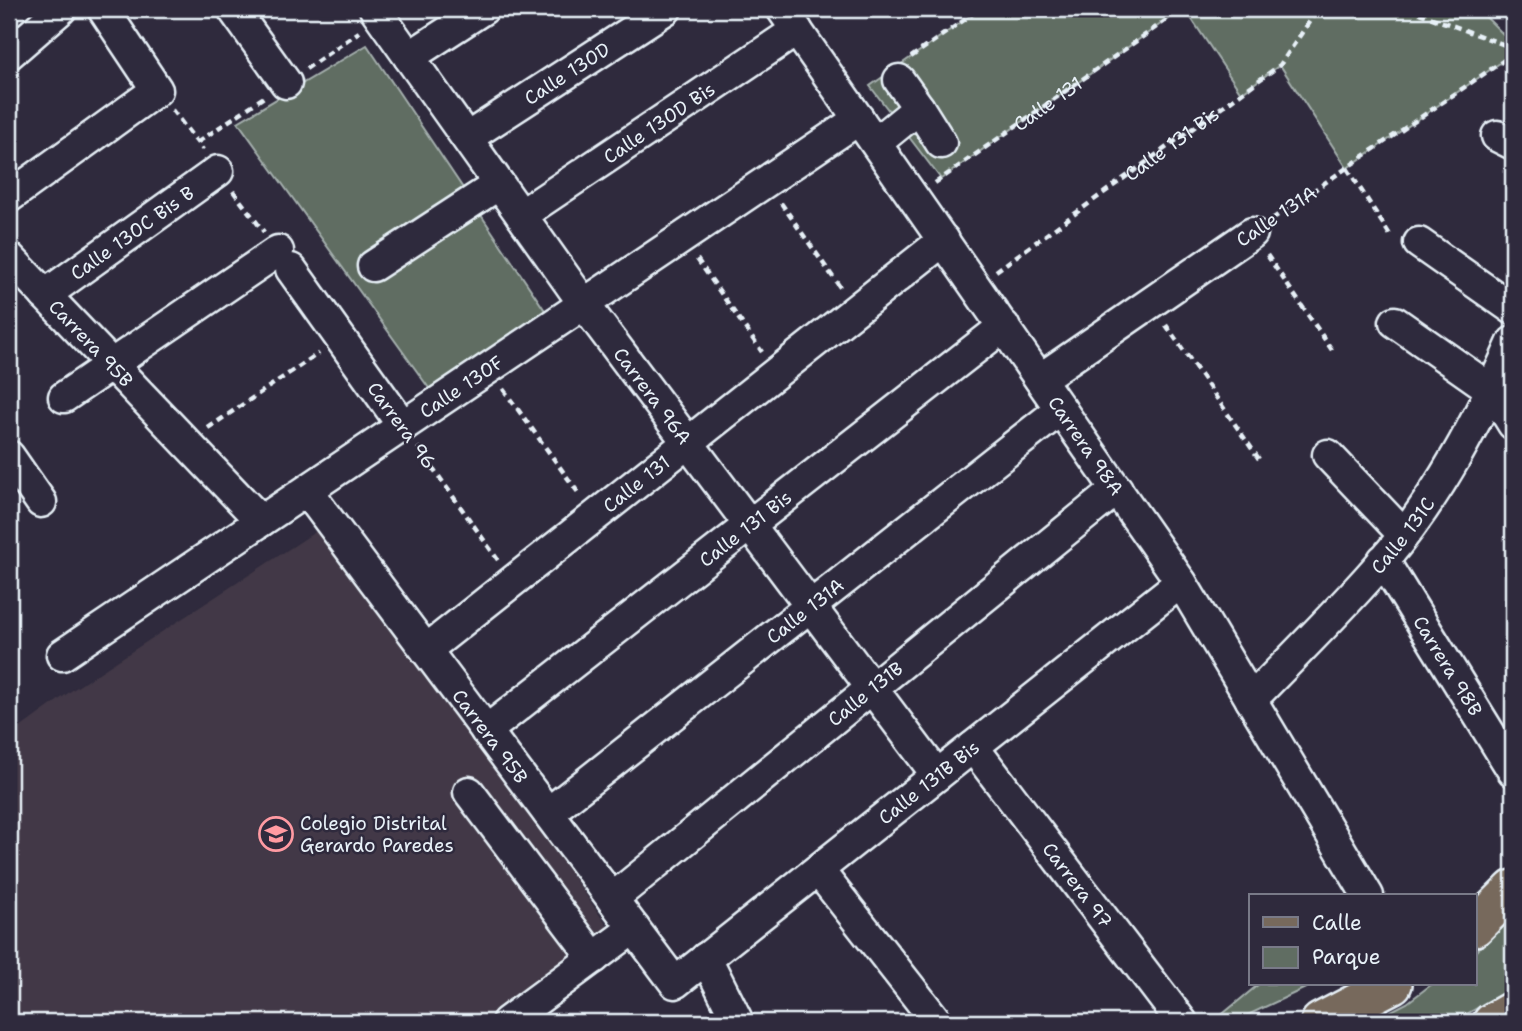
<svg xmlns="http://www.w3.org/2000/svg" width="1522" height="1031" font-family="'Shantell Sans',sans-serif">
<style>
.built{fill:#423946}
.green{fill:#606d62;stroke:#a4afad;stroke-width:2}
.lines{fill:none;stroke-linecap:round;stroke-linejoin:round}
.minor-casing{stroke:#e8f1f8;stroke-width:35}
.major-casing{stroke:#e8f1f8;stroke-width:42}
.path{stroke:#e8f1f8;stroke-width:4.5;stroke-dasharray:7 5;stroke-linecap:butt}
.minor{stroke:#2f2a3d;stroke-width:30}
.major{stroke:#77695c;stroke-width:37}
.labels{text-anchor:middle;stroke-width:5;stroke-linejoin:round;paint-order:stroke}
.street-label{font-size:19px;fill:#e8f1f8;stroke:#2f2a3d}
.poi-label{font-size:19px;fill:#e8f1f8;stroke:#2f2a3d;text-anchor:start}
</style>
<rect width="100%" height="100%" fill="#2f2a3d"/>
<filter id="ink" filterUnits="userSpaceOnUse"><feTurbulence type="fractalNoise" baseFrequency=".0143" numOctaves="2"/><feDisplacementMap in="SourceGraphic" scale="14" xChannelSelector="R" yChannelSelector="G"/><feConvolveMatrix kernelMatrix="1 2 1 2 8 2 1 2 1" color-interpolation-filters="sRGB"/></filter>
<g filter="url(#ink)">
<path class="built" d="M329,523L612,933L488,1022H9V949L16,943L9,939V736L71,691Z"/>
<path class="green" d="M980,9H1182L941,179L870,86Z
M1185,9H1478L1513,44V54L1347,168L1280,65L1241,93Z
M367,45L550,318L431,391L238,122Z
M1513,913V987L1453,1022H1370L1407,1003L1432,984H1475V952Z
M1259,984H1314L1233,1022H1213Z"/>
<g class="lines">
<g class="minor-casing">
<g id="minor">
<path d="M233,9L286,83"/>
<path id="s3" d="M375,9L584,304L937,775"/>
<path id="s4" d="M782,9L1181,582L1368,896"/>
<path d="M9,54L61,9"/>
<path d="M409,57L483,9"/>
<path d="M899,80L919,108"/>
<path d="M1497,136L1513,144"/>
<path id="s5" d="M467,138L666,9"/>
<path d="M876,143L919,108L941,143"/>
<path d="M9,197L157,90L103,9"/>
<path id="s6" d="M521,215L797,30"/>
<path d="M1419,243L1513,309"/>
<path id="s7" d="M9,257L261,521"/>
<path d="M373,266L499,184"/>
<path d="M291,269L403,426"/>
<path id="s8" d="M45,295L218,171"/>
<path d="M1395,322L1492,390L1513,424"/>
<path d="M1040,379L1252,233"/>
<path d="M64,397L278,251"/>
<path d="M1328,455L1403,534"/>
<path d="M9,456L41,502"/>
<path id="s9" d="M307,491L675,983L1181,582"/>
<path id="s10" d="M1383,560L1513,771"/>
<path id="s11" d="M426,650L944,240"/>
<path id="s12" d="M62,655L859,119"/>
<path id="s13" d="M1251,700C1295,654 1342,609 1383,561C1439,496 1479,419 1513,342"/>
<path id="s14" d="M486,731L1004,326"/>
<path id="s15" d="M973,747L1182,1022"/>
<path d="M469,792L594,958"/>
<path id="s16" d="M548,813L1061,409"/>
<path d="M818,870L937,1022"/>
<path id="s17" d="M612,899L1117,489"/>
<path d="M706,958L738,1022"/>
<path d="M507,1022L634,928"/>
</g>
</g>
<g class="major-casing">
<path id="major" d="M1475,927L1513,889
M1320,1022L1393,984
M1492,1022L1513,1010"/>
</g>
<g class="path">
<path d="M1408,9L1513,48"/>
<path d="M911,57L980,9"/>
<path d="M306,69L359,32"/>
<path d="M172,110L203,150"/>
<path d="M198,142L264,97"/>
<path d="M1347,168L1392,238"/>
<path id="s1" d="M935,183L1182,9"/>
<path d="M233,191L264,232"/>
<path d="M781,203L842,290"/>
<path d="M1272,219L1513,54"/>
<path d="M1267,255L1332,350"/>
<path d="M697,259L762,352"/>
<path id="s2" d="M996,271L1280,65L1318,9"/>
<path d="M1166,325L1259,459"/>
<path d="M503,389L580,495"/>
<path d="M208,428L319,353"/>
<path d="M418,447L498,560"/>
</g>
<use href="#minor" class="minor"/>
<use href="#major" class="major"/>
</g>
</g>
<defs>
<g id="school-ring" transform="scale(1.75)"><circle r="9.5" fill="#2f2a3d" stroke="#ff9aa2" stroke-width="1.5"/><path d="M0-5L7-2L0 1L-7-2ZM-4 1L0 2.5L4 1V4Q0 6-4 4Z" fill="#ff9aa2"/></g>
</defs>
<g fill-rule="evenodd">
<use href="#school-ring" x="276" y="834"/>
</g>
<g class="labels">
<g class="street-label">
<text dy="7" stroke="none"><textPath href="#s5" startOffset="119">Calle 130D</textPath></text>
<text dy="7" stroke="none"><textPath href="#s1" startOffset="138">Calle 131</textPath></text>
<text dy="7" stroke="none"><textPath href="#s6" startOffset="166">Calle 130D Bis</textPath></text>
<text dy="7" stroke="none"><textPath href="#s2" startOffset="217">Calle 131 Bis</textPath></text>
<text transform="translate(1276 216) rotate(-34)" y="7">Calle 131A</text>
<text dy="7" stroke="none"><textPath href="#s8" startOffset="107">Calle 130C Bis B</textPath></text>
<text dy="7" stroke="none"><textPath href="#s7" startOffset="119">Carrera 95B</textPath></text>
<text dy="7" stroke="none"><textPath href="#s12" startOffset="481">Calle 130F</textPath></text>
<text dy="7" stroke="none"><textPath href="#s3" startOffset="476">Carrera 96A</textPath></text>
<text transform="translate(402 425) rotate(54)" y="7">Carrera 96</text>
<text dy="7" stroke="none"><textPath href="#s4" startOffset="532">Carrera 98A</textPath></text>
<text dy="7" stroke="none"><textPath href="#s11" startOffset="268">Calle 131</textPath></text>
<text dy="7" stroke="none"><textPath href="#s14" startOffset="329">Calle 131 Bis</textPath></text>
<text dy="7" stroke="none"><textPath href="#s13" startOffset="224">Calle 131C</textPath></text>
<text dy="7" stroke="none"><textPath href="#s16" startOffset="327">Calle 131A</textPath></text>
<text dy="7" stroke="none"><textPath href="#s10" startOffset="124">Carrera 98B</textPath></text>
<text dy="7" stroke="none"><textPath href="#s17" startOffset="326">Calle 131B</textPath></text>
<text dy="7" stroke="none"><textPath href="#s9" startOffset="306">Carrera 95B</textPath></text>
<text dy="7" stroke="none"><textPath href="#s9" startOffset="938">Calle 131B Bis</textPath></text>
<text dy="7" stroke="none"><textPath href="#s15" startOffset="173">Carrera 97</textPath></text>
</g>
<g class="poi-label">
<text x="300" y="830">Colegio Distrital<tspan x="300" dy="22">Gerardo Paredes</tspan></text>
</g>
</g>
<rect width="1522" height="1031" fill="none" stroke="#2f2a3d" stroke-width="35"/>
<rect x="18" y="18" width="1487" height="996" fill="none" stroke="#e8f1f8" stroke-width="2.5" filter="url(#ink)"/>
<rect x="1249" y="894" width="228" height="91" fill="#2f2a3d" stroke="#797a88" stroke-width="2"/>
<rect x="1263" y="917" width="35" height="10" fill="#77695c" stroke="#797a88" stroke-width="2"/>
<text x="1312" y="930" font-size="21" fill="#e8f1f8">Calle</text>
<rect x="1263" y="947" width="35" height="21" fill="#606d62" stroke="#797a88" stroke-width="2"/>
<text x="1312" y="964" font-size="21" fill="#e8f1f8">Parque</text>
</svg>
